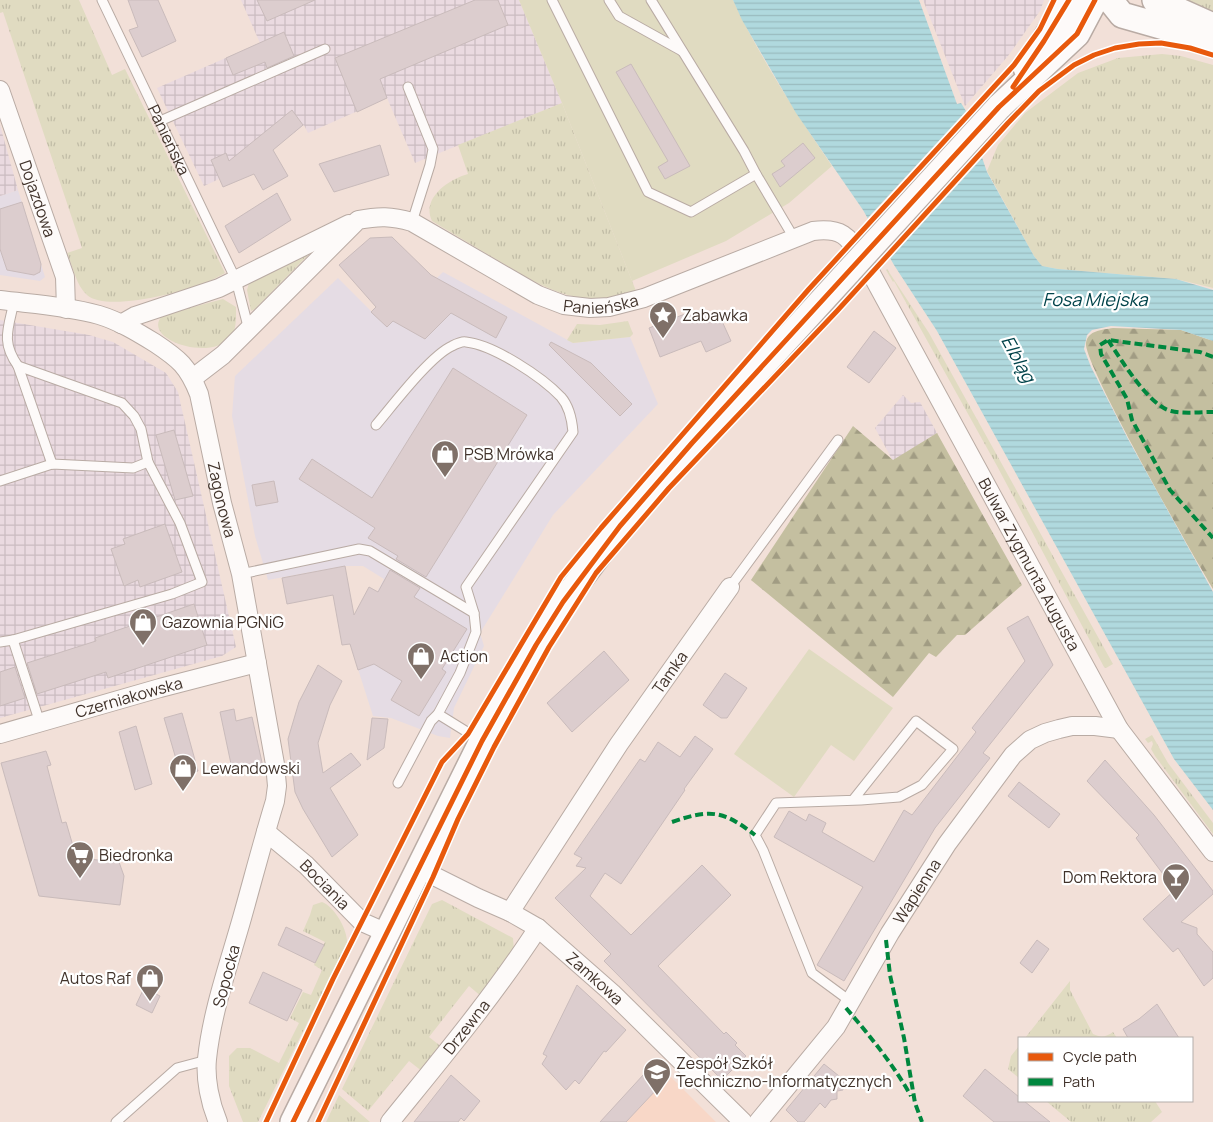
<svg xmlns="http://www.w3.org/2000/svg" width="1213" height="1122" font-family="Manrope,sans-serif">
<style>
.commercial{fill:#e5dce4}
.industrial{fill:url(#industrial-grid)}
.built{fill:#f8d7c7}
.grass{fill:url(#grass-tufts)}
.forest{fill:url(#forest-firs)}
.green{fill:#e0dbc1}
.water{fill:url(#water-rules)}
.pier{fill:#f2e0d8}
.building{fill:#dccdce;stroke:#c9bbbb}
.lines{fill:none;stroke-linecap:round;stroke-linejoin:round}
.lane-casing{stroke:#b9aba4;stroke-width:11}
.street-casing{stroke:#b9aba4;stroke-width:20}
.secondary-casing{stroke:#b9aba4;stroke-width:28}
.lane{stroke:#fdfaf9;stroke-width:9}
.street{stroke:#fdfaf9;stroke-width:18}
.secondary{stroke:#fdfaf9;stroke-width:25}
.secondary-bridge-casing{stroke:#b9aba4;stroke-width:28;stroke-linecap:butt}
.secondary-bridge{stroke:#fdfaf9;stroke-width:25}
.quiet{stroke:#00873e;stroke-width:4;stroke-dasharray:8 4;stroke-linecap:butt}
.cycleway-casing{stroke:#fff;stroke-width:8}
.cycleway{stroke:#e8590c;stroke-width:5}
.labels{text-anchor:middle;stroke-width:4.5;stroke-linejoin:round;paint-order:stroke}
.street-label{font-size:16px;fill:#41332b;stroke:#fff}
.poi-label{font-size:16px;fill:#41332b;stroke:#fff;text-anchor:start}
.water-label{font-size:18px;font-style:italic;fill:#01434a;stroke:#fff}
</style>
<defs>
<pattern id="industrial-grid" width="8" height="8" patternUnits="userSpaceOnUse" patternTransform="scale(1.25)"><rect width="8" height="8" fill="#eadae0"/><path d="M0 4h8M4 0v8" fill="none" stroke="#cabcc0"/></pattern>
<pattern id="grass-tufts" width="24" height="20" patternUnits="userSpaceOnUse" patternTransform="scale(1.25)"><rect width="24" height="20" fill="#e0dbc1"/><path d="M3 7l-1-3M5 7V3M7 7l1-3M15 17l-1-3M17 17v-4M19 17l1-3" fill="none" stroke="#c1bca6"/></pattern>
<pattern id="forest-firs" width="22" height="20" patternUnits="userSpaceOnUse" patternTransform="scale(1.25)"><rect width="22" height="20" fill="#c4bfa0"/><path d="M5 1l3.5 6h-7zM16 11l3.5 6h-7z" fill="#a19c83"/></pattern>
<pattern id="water-rules" width="6" height="5" patternUnits="userSpaceOnUse" patternTransform="scale(1.25)"><rect width="6" height="5" fill="#b0d9de"/><path d="M0 2.5h6" fill="none" stroke="#99bbbf"/></pattern>
</defs>
<rect width="100%" height="100%" fill="#f2e0d8"/>
<path class="commercial" d="M18,190L45,277L40,281L0,275V196Z
M443,272L573,343L630,337L658,404L553,515L480,633L484,646L454,708L450,738L438,736L391,718L373,716L350,644L384,579L363,566H344L268,580L255,536L232,416L235,376L338,278L387,327Z"/>
<path class="industrial" d="M241,0H519L562,103L415,163L387,98L308,133L304,125L258,161L204,186L157,88L260,43Z
M923,0H1044L1040,11L1008,56L965,106Z
M0,125L18,190L0,196Z
M0,320L89,335L113,342L166,373L178,392L236,647L222,656L0,718Z
M903,395L911,403L920,402L937,433L893,461L875,428Z"/>
<path class="built" d="M656,1062L716,1122H600Z"/>
<path class="grass" d="M0,0H79L112,75L125,69L225,273C217,277 209,282 200,285C178,293 106,312 87,295C76,285 73,267 67,253L82,248L3,12L0,13Z
M1183,0H1213V14Z
M1162,54L1181,56L1213,65V288L1176,279L1058,269L1042,266L1034,256L987,171L998,145L1025,113L1078,73L1118,58Z
M562,103L636,291C580,311 546,289 499,261C477,248 454,234 432,221C421,198 449,179 468,174L458,145Z
M309,251L311,252L255,309L251,311L247,290L249,283Z
M887,269L929,333L1113,664L1106,668L1104,667L997,466L894,281L893,282L886,270Z
M223,299L236,307C236,316 237,329 231,337C209,363 139,338 163,315Z
M628,321L633,334L630,337L573,343L567,340L577,324L600,325Z
M1152,735L1168,763L1213,823V834L1155,756L1151,749L1153,744L1152,741L1148,743L1145,739Z
M442,900L513,938L514,951L482,997L469,986L429,1037L443,1048L423,1072L409,1061L368,1111L342,1089L432,904Z
M322,902C334,906 348,930 347,943L258,1122H243L229,1086V1056L237,1048H250L279,1063L299,1023L290,1018L303,992L311,995L322,970L314,965L325,942L303,931L310,915L313,905Z
M1070,981V990L1093,1034C1101,1038 1106,1037 1113,1032L1117,1038H1025Z
M1019,1046V1078L1008,1069L1011,1056Z
M339,1095L370,1122H326Z
M1046,1101H1155L1162,1112L1151,1122H1071Z"/>
<path class="forest" d="M1113,328L1181,330L1213,341V589C1195,559 1083,363 1086,343C1088,330 1102,330 1113,328Z
M853,426L893,460L937,433L1022,585L965,635H957L936,657L929,653L893,697L751,580Z"/>
<path class="green" d="M519,0H733C760,58 796,113 832,166L789,203L726,241L632,281L562,103Z
M809,649L893,708L854,761L831,745L794,797L734,754Z"/>
<path class="water" d="M733,0H919L957,104L961,103L966,111L987,172L1034,256L1042,266L1058,269L1176,279L1213,290V341L1181,330L1111,326L1092,330L1087,335L1084,349L1091,367L1128,439L1213,592V810L1174,759L937,331L894,265L863,210L796,113L742,20Z"/>
<path class="pier" d="M968,109L984,156L888,261L865,221Z"/>
<path class="building" d="M128,0H158L176,41L142,57L129,30L138,27Z
M257,0H315L267,21Z
M475,0H498L508,25L380,79L387,98L357,112L335,58Z
M284,32L294,56L267,68L265,62L233,75L226,58Z
M631,64L690,166L665,179L658,167L668,161L616,72Z
M292,110L303,125L273,150L288,176L263,190L254,174L223,187L211,160L226,153L229,161Z
M803,143L815,158L780,187L772,174L785,166L781,161Z
M380,145L389,175L334,192L319,164Z
M277,193L291,220L239,253L225,226Z
M22,202L41,264L40,272L34,275L7,270L0,249V209Z
M392,237L431,275L507,317L496,338L451,313L425,339L393,321L387,327L371,312L376,307L339,265L370,238Z
M690,312L694,322L713,314L716,321L721,319L731,341L706,352L701,341L660,357L649,328Z
M874,331L896,348L869,383L847,367Z
M551,342L591,363L632,404L620,416L549,345Z
M453,368L527,415L426,577L396,559L398,556L368,538L375,528L299,479L312,459L372,498Z
M174,430L193,496L175,500L156,435Z
M274,481L278,502L256,506L252,485Z
M165,524L182,572L140,587L138,580L124,586L111,549L125,544L123,539Z
M345,566L354,615L369,587L378,592L390,570L420,588L414,597L467,629L442,669L446,672L419,716L391,700L402,681L374,664L358,670L350,644L342,645L333,595L287,604L282,578Z
M194,604L207,645L108,678L106,672L37,694L27,663L96,641L95,638Z
M1028,616L1053,665L983,753L990,758L935,828L844,981L817,965L863,887L774,837L789,811L806,821L809,814L826,823L822,832L874,862L904,810L912,815L976,732L972,728L1025,661L1007,628Z
M604,651L629,680L572,732L547,703Z
M318,665L342,681L330,705L318,743L323,773L351,753L361,765L330,788L358,835L332,857L303,809L295,792L288,739L299,702Z
M15,667L25,698L0,706V672Z
M725,673L747,688L727,718H721L703,705Z
M234,709L236,721L252,717L263,767L231,764L220,712Z
M182,713L198,771L181,776L164,718Z
M372,718L388,719L384,748L367,760Z
M136,726L152,784L135,790L119,732Z
M695,736L713,749L684,789L685,790L621,884L605,873L590,896L631,935L702,865L731,895L658,966L724,1034L726,1032L737,1043L735,1045L746,1056L722,1080L604,961L611,954L555,898L586,868L576,866L582,858L574,854L640,759L645,762L658,742L680,757Z
M46,751L51,765L47,766L62,823L66,822L73,846H78L77,858L119,862L124,876L120,905L39,896L1,763Z
M1105,760L1154,815L1213,891V894L1181,922L1197,928V934L1213,952V978L1204,986L1178,948L1173,952L1143,919L1175,890L1136,838L1139,835L1087,781Z
M1019,782L1060,814L1049,828L1008,796Z
M286,927L324,945L315,963L278,945Z
M1037,940L1049,949L1032,973L1020,963Z
M263,972L302,990L287,1021L249,1003Z
M577,985L626,1030L606,1052L604,1051L579,1084L575,1080L566,1090L542,1064L547,1056L543,1054Z
M144,988L160,996L152,1013L136,1005Z
M1157,1004L1179,1038H1128L1123,1029L1139,1019Z
M824,1064L844,1080L843,1090L837,1091V1099L831,1100L825,1108L820,1103L804,1122H798L786,1110Z
M985,1069L1019,1097V1101H1024L1050,1122H994L963,1096Z
M644,1074L658,1088L626,1122H600Z
M451,1075L480,1101L464,1121L461,1118L458,1122H414Z"/>
<g class="lines">
<g class="lane-casing">
<g id="lane">
<path id="s1" d="M102,0L236,280L249,330"/>
<path d="M552,0L648,192L691,212L756,174L794,238"/>
<path d="M609,0L619,16L682,51"/>
<path d="M651,0L744,151L756,174"/>
<path d="M408,87L433,149L430,165L412,222"/>
<path d="M160,121L325,49"/>
<path d="M14,302C8,329 1,342 18,366L52,464"/>
<path d="M18,366L122,403L134,416L141,429L148,462L180,523L202,582L172,594L13,640L40,723"/>
<path d="M376,425C393,405 430,356 452,346C456,344 462,341 466,342C494,345 542,377 561,397C569,406 572,420 573,432L466,587L474,613L476,632L460,673L438,714L431,721L398,783"/>
<path d="M0,481L52,464L133,468L148,462"/>
<path d="M241,574L359,549L370,551L474,613"/>
<path d="M730,587L838,440"/>
<path d="M0,642L13,640"/>
<path d="M438,714L480,740"/>
<path d="M850,1001L812,973L763,850L755,835L776,803L861,800L899,797L922,785L953,749L916,721L853,800"/>
<path d="M116,1122L177,1068L207,1060"/>
</g>
</g>
<g class="street-casing">
<g id="street">
<path id="s2" d="M0,90L65,277L66,309"/>
<path id="s3" d="M0,300C32,304 68,306 99,315C119,321 137,332 155,343C179,359 188,366 199,394L222,503L241,574L275,764L277,786L275,801C263,840 253,879 242,918C229,964 212,1011 207,1059C205,1079 210,1103 218,1122"/>
<path d="M121,324L135,316L219,288L349,224"/>
<path id="s4" d="M193,378L223,355L358,220C379,216 391,216 412,222L538,295L564,305L590,308L609,307L644,298L813,231C846,227 849,239 866,264L1119,729L1213,852"/>
<path id="s5" d="M0,734L160,688L257,663"/>
<path id="s6" d="M266,832L306,865L362,922L387,933"/>
<path id="s7" d="M420,869L478,898L510,912L538,928L612,993L743,1122"/>
<path id="s8" d="M510,912L619,744L730,587"/>
<path id="s9" d="M390,1122C441,1059 493,997 538,928"/>
<path id="s10" d="M758,1122L836,1027L890,933L947,844L1013,755L1030,740L1045,733L1059,729L1072,726H1095L1119,729"/>
</g>
</g>
<g class="secondary-casing">
<path id="secondary" d="M1110,0L1122,15L1213,41
M1155,0L1213,26
M1026,68L1044,41L1069,0
M999,107L1077,34L1095,0
M293,1122L482,741L536,645L563,602L620,526L692,443L849,271"/>
</g>
<use href="#lane" class="lane"/>
<use href="#street" class="street"/>
<use href="#secondary" class="secondary"/>
<g class="secondary-bridge-casing">
<path id="secondary-bridge" d="M849,271L999,107"/>
</g>
<use href="#secondary-bridge" class="secondary-bridge"/>
<path class="quiet" d="M1108,340C1120,358 1149,406 1171,411C1184,414 1199,412 1213,412
M1213,357L1200,352L1108,340L1100,345L1101,354L1127,399L1132,420L1170,490L1213,538
M672,822C710,809 723,810 755,835
M886,940L890,975L904,1038L915,1103L922,1122
M846,1008C870,1036 893,1064 911,1096"/>
<g class="cycleway-casing">
<path id="cycleway" d="M1013,87L1044,41L1069,0
M266,1122L333,979L442,762L468,734L561,577L601,528L809,289L1014,65L1040,29L1054,0
M293,1122L482,741L536,645L563,602L620,526L692,443L999,107L1077,34L1095,0
M318,1122L433,877L458,819L494,747L549,647L596,573L669,488L837,311L1008,123L1039,91L1074,65L1094,55L1115,48L1139,44L1161,43L1190,48L1213,55"/>
</g>
<use href="#cycleway" class="cycleway"/>
</g>
<defs>
<g id="sight-pin" transform="scale(1.4375)"><path d="M0 17L-7.5 6A9.5 9.5 0 1 1 7.5 6Z" fill="#7f7068" stroke="#fff"/><path d="M0-6L1.8-2.2L6-1.7L2.9 1.2L3.7 5.4L0 3.3L-3.7 5.4L-2.9 1.2L-6-1.7L-1.8-2.2Z" fill="#fff"/></g>
<g id="shop-pin" transform="scale(1.4375)"><path d="M0 17L-7.5 6A9.5 9.5 0 1 1 7.5 6Z" fill="#7f7068" stroke="#fff"/><path d="M-5-2.5h2.3a2.7 3.5 0 0 1 5.4 0H5L5.5 6h-11ZM-1.5-2.5h3a1.5 2.3 0 0 0-3 0Z" fill="#fff"/></g>
<g id="supermarket-pin" transform="scale(1.4375)"><path d="M0 17L-7.5 6A9.5 9.5 0 1 1 7.5 6Z" fill="#7f7068" stroke="#fff"/><path d="M-6-5.5h2.5l.6 2H6L4.5 2H-2.5L-4.4-4H-6ZM-1.5 3.2a1.3 1.3 0 1 0 .1 0ZM3 3.2a1.3 1.3 0 1 0 .1 0Z" fill="#fff"/></g>
<g id="bar-pin" transform="scale(1.4375)"><path d="M0 17L-7.5 6A9.5 9.5 0 1 1 7.5 6Z" fill="#7f7068" stroke="#fff"/><path d="M-6-5H6L.8 .8V4.5H3.5V6h-7V4.5H-.8V.8Z" fill="#fff"/></g>
<g id="school-pin" transform="scale(1.4375)"><path d="M0 17L-7.5 6A9.5 9.5 0 1 1 7.5 6Z" fill="#7f7068" stroke="#fff"/><path d="M0-5L7-2L0 1L-7-2ZM-4 1L0 2.5L4 1V4Q0 6-4 4Z" fill="#fff"/></g>
</defs>
<g fill-rule="evenodd">
<use href="#sight-pin" x="663" y="315"/>
<use href="#shop-pin" x="445" y="454"/>
<use href="#shop-pin" x="143" y="622"/>
<use href="#shop-pin" x="421" y="656"/>
<use href="#shop-pin" x="183" y="768"/>
<use href="#supermarket-pin" x="80" y="855"/>
<use href="#bar-pin" x="1176" y="877"/>
<use href="#shop-pin" x="150" y="978"/>
<use href="#school-pin" x="657" y="1072"/>
</g>
<g class="labels">
<g class="street-label">
<text dy="6" stroke="none"><textPath href="#s1" startOffset="155">Panieńska</textPath></text>
<text dy="6" stroke="none"><textPath href="#s2" startOffset="115">Dojazdowa</textPath></text>
<text dy="6" stroke="none"><textPath href="#s4" startOffset="494">Panieńska</textPath></text>
<text dy="6" stroke="none"><textPath href="#s3" startOffset="340">Zagonowa</textPath></text>
<text dy="6" stroke="none"><textPath href="#s4" startOffset="1130">Bulwar Zygmunta Augusta</textPath></text>
<text dy="6" stroke="none"><textPath href="#s8" startOffset="288">Tamka</textPath></text>
<text dy="6" stroke="none"><textPath href="#s5" startOffset="134">Czerniakowska</textPath></text>
<text dy="6" stroke="none"><textPath href="#s6" startOffset="79">Bociania</textPath></text>
<text dy="6" stroke="none"><textPath href="#s10" startOffset="281">Wapienna</textPath></text>
<text transform="translate(226 976) rotate(-75)" y="6">Sopocka</text>
<text dy="6" stroke="none"><textPath href="#s7" startOffset="208">Zamkowa</textPath></text>
<text dy="6" stroke="none"><textPath href="#s9" startOffset="122">Drzewna</textPath></text>
</g>
<g class="poi-label">
<text x="682" y="321">Zabawka</text>
<text x="464" y="460">PSB Mrówka</text>
<text x="162" y="628">Gazownia PGNiG</text>
<text x="440" y="662">Action</text>
<text x="202" y="774">Lewandowski</text>
<text x="99" y="861">Biedronka</text>
<text x="1157" y="883" text-anchor="end">Dom Rektora</text>
<text x="131" y="984" text-anchor="end">Autos Raf</text>
<text x="676" y="1069">Zespół Szkół<tspan x="676" dy="18">Techniczno-Informatycznych</tspan></text>
</g>
<g class="water-label">
<text x="1095" y="306">Fosa Miejska</text>
<text transform="translate(1018 359) rotate(61)" y="6">Elbląg</text>
</g>
</g>
<rect x="1018" y="1037" width="175" height="65" fill="#ffffff" stroke="#b3adaa"/>
<rect x="1028" y="1053" width="25" height="8" fill="#e8590c" stroke="#b3adaa"/>
<text x="1063" y="1062" font-size="15" fill="#41332b">Cycle path</text>
<rect x="1028" y="1078" width="25" height="8" fill="#00873e" stroke="#b3adaa"/>
<text x="1063" y="1087" font-size="15" fill="#41332b">Path</text>
</svg>
